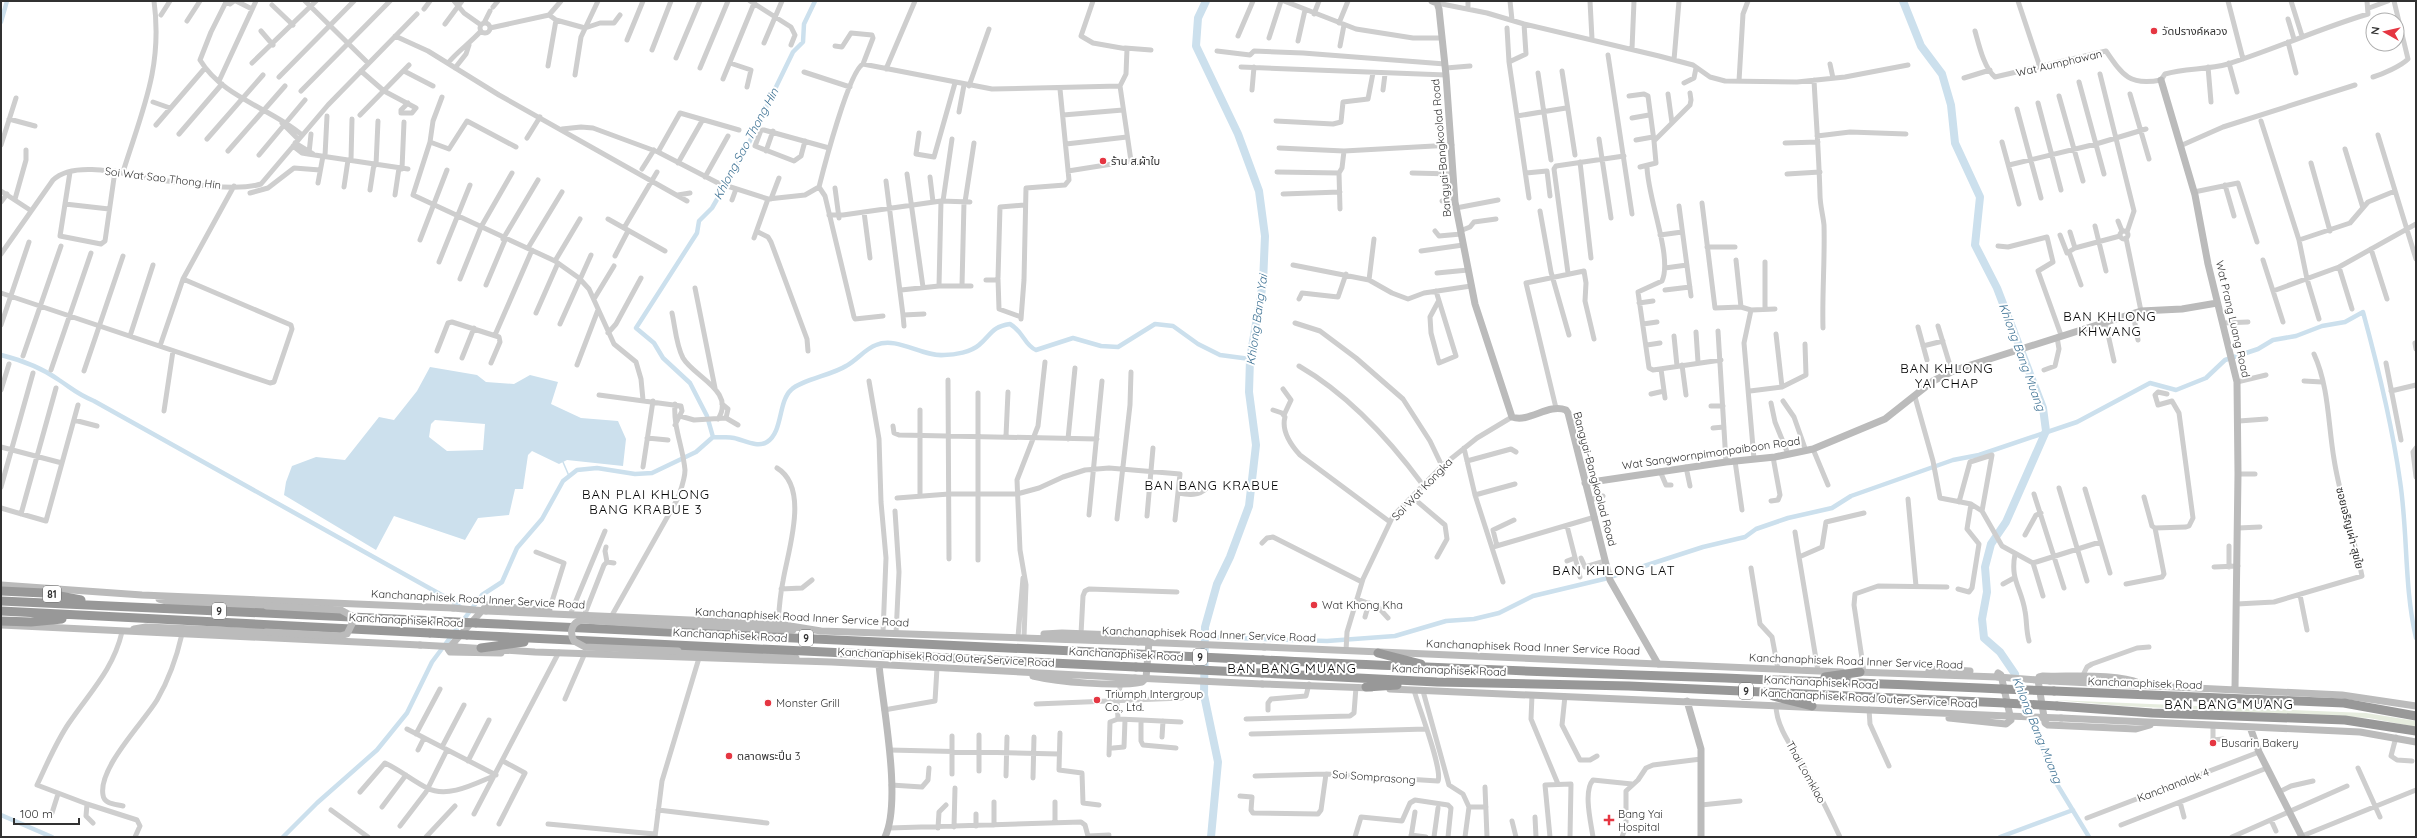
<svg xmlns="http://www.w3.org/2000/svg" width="2417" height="838" font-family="Quicksand,'Noto Sans Thai',sans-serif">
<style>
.green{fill:#e7eddf}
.water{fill:#cce0ed;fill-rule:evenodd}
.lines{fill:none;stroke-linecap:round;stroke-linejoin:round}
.stream{stroke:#cce0ed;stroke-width:1.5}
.canal{stroke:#cce0ed;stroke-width:4.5}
.river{stroke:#cce0ed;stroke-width:8}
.street{stroke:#cecece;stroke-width:5}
.secondary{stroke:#bbb;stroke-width:7}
.highway{stroke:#989898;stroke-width:9}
.secondary-bridge{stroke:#bbb;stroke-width:7}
.highway-bridge{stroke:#989898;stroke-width:9}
.poi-dot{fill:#e53642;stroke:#fff;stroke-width:1.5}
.labels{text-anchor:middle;stroke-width:4;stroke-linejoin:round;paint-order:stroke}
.shield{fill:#fff;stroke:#6f6f6f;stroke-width:1}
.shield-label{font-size:10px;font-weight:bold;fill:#313131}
.poi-label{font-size:11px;fill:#313131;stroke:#fff;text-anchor:start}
.street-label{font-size:11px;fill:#313131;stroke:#fff}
.water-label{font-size:12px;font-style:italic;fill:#3e7294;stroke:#fff}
.quarter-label{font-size:13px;letter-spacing:1px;fill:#000;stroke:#fff}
</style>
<rect width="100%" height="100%" fill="#fff"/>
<path class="green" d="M2054,700L2366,713L2416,721V727L2369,718L2123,706Z"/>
<path class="water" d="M430,367L477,375L486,382L514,384L530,375L558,382L551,404L581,418L618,421L626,439L623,466L567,460L559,464L532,451L528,455L523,489H515L509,515L478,518L465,540L394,516L376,550L284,495L286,482L292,466L316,457L345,460L379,417L394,420L417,391ZM435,420L485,424L483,450L447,451L429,437L431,424Z"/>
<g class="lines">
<path class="stream" d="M563,462L569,476"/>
<path class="canal" d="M1,22L7,1
M1,355C21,360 42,368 59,380C74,390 77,394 94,401L456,603L462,609
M713,437L707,416L690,383L663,358L654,343L636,328L697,233L699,221L712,208L745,151L793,52L803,42L804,24L815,1
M1205,637L1327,641L1395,636L1446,621L1474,619L1499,613L1533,596L1604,579L1703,547L1745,537L1756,529L1788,518L1832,508L1851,496L1953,460L1979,455L2077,422L2150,383L2176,390L2206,378L2225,360L2258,349L2273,340L2296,336L2322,326L2345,322L2363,312C2378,367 2392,424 2400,481C2408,533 2404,587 2416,638
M2015,674L2055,781L2089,837
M1,815L52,837
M283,837L317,803L377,750L407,713L432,662L482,595L502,582L517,548L542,519L563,481L577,470L597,468L635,474L652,473L696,452L713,437C720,437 728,437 734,438C744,440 757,448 767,442C783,432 778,402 791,390C801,380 832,375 846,366C857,360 865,349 876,345C897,336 922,357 944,355C955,355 971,352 979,345C992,334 991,327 1010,324C1024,332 1024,345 1036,350L1073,338L1101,346L1118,347L1155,324L1173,326L1198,344L1220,355L1250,359
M2000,837L2073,810"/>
<path class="river" d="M1206,1L1198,18L1196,46L1238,134L1259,191L1265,236L1263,283L1250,359L1249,392L1256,445L1249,506L1230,557L1217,584L1205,627L1204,695L1218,762L1211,837
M1903,1L1921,46L1942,74L1951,105L1955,143L1980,197L1975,245L1997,288L2043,408L2046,431L2006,522L1991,544L1985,567L1987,592L1982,619L1984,638L2000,652L2015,674"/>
<path class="street" d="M226,1L230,4L234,1
M236,1L252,9
M305,1L368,63
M454,1L464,13L481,25
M750,1L791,27L795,35L791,45
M1284,1L1356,29L1413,38H1442
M1510,1L1512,20
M1590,1L1592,39
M2018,1L2040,67
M2228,1L2243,59
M2291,1L2302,36
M226,2L211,32L200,60C223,98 271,108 302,135
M1437,3L1487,13L1524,24L1659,56L1693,65L1710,77L1725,81L1797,82L1845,77L1908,65
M272,5L293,25
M493,7L498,1
M2369,8L2388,1
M424,9L430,1
M1468,9V1
M1314,14L1319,1
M161,15L170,1
M549,15L556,20L585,28L600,23H614L620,15
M2288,19L2294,39
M187,21L200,1
M480 28a5 5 0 1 1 10 0a5 5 0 1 1-10 0Z
M484,23L490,11
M1339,23L1348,1
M445,24L462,1
M1524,24L1526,54L1509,62L1529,198
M490,28L549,15L561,1
M1507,28L1509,62
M261,31L273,45
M1975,31C1979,45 1984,68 1995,77L2106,51C2123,76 2130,86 2161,80L2165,74C2185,68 2207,70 2228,64C2275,49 2321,28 2368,14L2367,1
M395,36L428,51L499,95L687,201
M1238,36L1253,1
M1269,38L1281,1
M627,40L643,1
M1298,41L1305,10
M2288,42L2296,73
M764,43L782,1
M835,46L842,47L851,33L872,35L873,38L863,64
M1340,46L1344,25
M1125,48L1151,50
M1632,49L1634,1
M652,50L671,1
M1217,51L1250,55L1254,51L1303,53L1445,64
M1608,55L1632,214
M676,58L700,1
M1674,60L1679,1
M252,63L316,1
M448,63C458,51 470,43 481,31
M730,63L751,70L747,87
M2229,63L2237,92
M1830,64L1833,78
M548,66L556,20
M1241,67L1446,75
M2208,67L2211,102
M455,68L466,54L469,45
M700,68L728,1
M1446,68L1470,66
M886,69L915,1
M361,71L384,91L416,108L412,113H401V110L408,103
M404,71L433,86
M1562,71L1575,155
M804,72L850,87
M1538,73L1551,160
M2100,74L2134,211L2127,232
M575,75L581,37L598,1
M279,77L354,1
M2373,77C2383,74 2401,66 2408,59L2394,1
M1964,78L1990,70
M723,79L755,1
M1814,80C1816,118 1819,156 1820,195C1820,205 1823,215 1824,225C1825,259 1822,294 1823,328
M219,81L256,1
M1739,81L1743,14L1748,1
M2079,82L2104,174
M1684,83L1694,78L1696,68
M969,86L989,29
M1252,90L1254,67
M1383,90L1385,74
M301,91L390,1
M1668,94L1672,123
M2130,94L2149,159
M1629,96L1644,94L1648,96L1654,141
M2059,96L2083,181
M442,97L433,121L430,142L413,195L555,261L579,278L589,289L614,344L636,362L641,379L643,400
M153,102L170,108
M2038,103L2061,190
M2017,109L2041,198
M959,112L964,85
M360,115L409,65
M1063,115L1123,110
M1517,116L1566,108
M1632,118L1649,115
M9,119L35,126
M1276,121L1333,124L1341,122L1343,102L1368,99L1373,73
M2261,121L2299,240L2307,279L2319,319
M282,123L298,139
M156,125L205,68
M562,129L581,127L593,128L658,152L718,183L768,199L805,195L819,187C824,167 849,71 863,64L992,89L1120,86
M919,133L916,154L934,157L955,83
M179,134L222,84
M2378,135L2416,259
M1817,136L1850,132L1906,134
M527,138L540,117
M207,139L263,75
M1599,139L1611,218
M1636,140L1653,137
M805,141L801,156L794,161L755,146L761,130H764L829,148
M430,142L449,149L467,121L516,147
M2002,142L2019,204
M295,143L313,154
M1785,143L1818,142
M1066,144L1127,137
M1,145L16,98
M293,146L302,153L308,154L408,169
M2180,146L2223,127L2355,85
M1279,148L1344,151L1452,145
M2345,149L2363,208
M228,151L285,86
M766,151L773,131
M658,152L680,113L739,130
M309,153L311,134
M259,155L305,100
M325,156L327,116
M351,160L352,119
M1580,162L1591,258
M678,163L702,121
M2311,163L2330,231
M376,165L378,121
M2009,165L2096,144L2146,129
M1647,166C1647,197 1673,257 1662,281L1638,292L1649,368L1653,370L1721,360
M1640,167L1656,163L1654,141L1690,105L1691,100L1690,93
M402,169L404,122
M642,169L654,150
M1068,171L1131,161L1120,86L1126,74L1127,49L1093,43L1081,36L1093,1
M70,172L60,236L101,244L105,241L115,171
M123,172C142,111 163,67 154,1
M1277,172L1339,173
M1412,173L1453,174
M1526,173L1547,171L1550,196
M907,174L923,287
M1787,174L1820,172
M705,177L728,136
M930,177L933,202
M886,181L903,315L924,314
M318,183L323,156
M2225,185L2234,216
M344,187L348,160
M819,187L825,196L854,317L855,319L883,316
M835,188L839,218
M370,190L374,164
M1,191L30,210
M2194,192L2238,183L2257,242
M250,193L268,188L294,168L320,170
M1283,194L1340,192
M395,195L399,168
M678,195L690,193
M15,199L26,160V150
M771,199L779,178
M732,200L736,189
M943,201L952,139
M1442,201L1454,200
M1,202L7,194
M965,202L974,143
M1702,203L1715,308L1741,307L1751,310L1775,309
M65,204L109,209
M1679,206L1691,296
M1456,208L1498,200
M1340,209L1339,173L1342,168L1344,151
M1540,211L1551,272L1569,335
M864,212L870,258
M829,215H843L941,201L970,202
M608,219L665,251
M2118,221L2122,231
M2095,226L2106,271
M624,228L657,172
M1435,231L1439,236L1461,234
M1460,231L1470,227L1474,222L1496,219
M2120 235a4 4 0 1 1 8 0a4 4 0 1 1-8 0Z
M758,232L768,237L771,242L807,339L808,351
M2070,232L2075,248
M1660,235L1682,232
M2060,235L2067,253L2075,248L2120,236
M754,238L768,199
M2126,238L2141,311
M503,239L538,180
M420,240L447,170
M2299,240L2350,223L2368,202L2395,191
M1998,246L2008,247L2047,237L2053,262L2038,271L2061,335
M1707,247H1735
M528,248L562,192
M2371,249L2387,299
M1421,251L1463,245
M2069,252L2081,285
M1,254L53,180C75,159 128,175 154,179C181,183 236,192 261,184L328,105L417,14
M615,256L628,231
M1736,260L1741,307
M2263,260L2283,322
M555,261L580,219
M439,262L470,185
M1293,265L1369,280L1392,293L1408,299L1424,293L1471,286
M2339,267L2352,309
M1665,268L1687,265
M1437,273L1468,270
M1568,273L1554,169L1556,166L1624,156
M460,279L481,227L512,173
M998,279L999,309L1021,317
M986,280H996L998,278L1000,207L1024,205
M1369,280L1374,239
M486,285L505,240
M939,286L941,201
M962,286L964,202
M695,288L715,388
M901,290L939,286H971
M1665,290L1690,287
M1436,291L1456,356L1439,363L1431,333L1430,317L1438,302
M2273,291L2339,267L2416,224
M1,293L270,383L274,382L292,329L291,325L183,279
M594,299L614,266
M1299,299L1302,293L1338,297L1346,274
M1639,303L1653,301
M1765,309V262
M1751,310L1744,343L1754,459
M536,313L558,263
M672,313C675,326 676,345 683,358C694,377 736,391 718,419
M2133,313L2138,340
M903,315L904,326
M1021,319L1024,280L1026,188L1065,185L1069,180L1060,89
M2105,321L2114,361
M1295,323L1320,331L1356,358L1403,399L1430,441L1442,466
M2223,323L2248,322
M560,324L591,255
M1643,324L1657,322
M1,325L29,242
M1938,326L1952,372
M1918,327L1927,360
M1718,331L1726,462
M1696,332L1698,362
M608,333L616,324L641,278
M1776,334L1782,387
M495,335L532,250
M130,336L153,265
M1674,336L1677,366
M2415,343L2416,349
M1647,345L1660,343
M160,346L183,279L234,186
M1923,346L1943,341
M437,351L448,323L452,322L499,337L500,342L491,363
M23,356L61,246
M462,358L474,328
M2386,363L2401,440
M577,365L598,310
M1682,365L1686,395
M1299,366C1349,395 1389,439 1423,485
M1661,369L1665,398
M51,370L91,253
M2044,370L2055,366L2059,349L2057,337
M84,371L123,256
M948,380L949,559
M869,381L879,439L881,502L886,558L883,633
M2304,381L2322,382
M2237,382L2266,375
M1283,389L1291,400L1284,415
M1,390L9,364
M1750,391L1782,387L1806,375L1805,344
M2391,391L2416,385
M1651,394L1664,391
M599,395L681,406L682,411L675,425
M1915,397L1933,461L1940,498L1971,504L1982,511L2002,546L2033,563L2100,542
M1783,401L1794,417L1806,451
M1771,403L1775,422L1788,454
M1711,406H1723
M1556,408L1526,283L1584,271L1586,283L1585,301L1594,339
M920,410V495
M1273,410L1282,413L1285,417C1281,431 1291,445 1300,455L1390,522
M164,411L173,351
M680,416L694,420L726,418L728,409L722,404
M726,418L738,425
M74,420L97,426
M2239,421L2266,419
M893,426L894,433L899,435L1097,439
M1713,428L1724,427
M1006,436L1008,392
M647,438L668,440
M1068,439L1075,368
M1,447L62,463
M1464,448L1475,495L1503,582
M2416,448L2413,452L2416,477
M1813,449L1828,485
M1467,461L1511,449L1516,452
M1735,461L1742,510
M643,467L653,401
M1686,467L1690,486
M777,468C810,488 788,550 783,581C780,595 779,609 778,624
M1660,471L1666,485H1671
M2238,474H2255
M1,487L33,373
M2059,488L2087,581
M2085,489L2110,573
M1178,493C1189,495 1199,496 1207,488
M2034,494L2064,588
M1475,495L1515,484
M1412,497L1445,525L1447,539L1437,557
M897,498L949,494H1017L1039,488L1063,477L1085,470L1109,468L1180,474L1175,520
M1908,499L1916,586
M1590,500L1603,496
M1771,501L1778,500L1780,495L1773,457
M1959,502L1970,462L1992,455L1982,511
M1,508L46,521L78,405
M895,511L899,572L896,634
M21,514L56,388
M1089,515L1102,381
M1147,516L1153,448
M1117,519L1130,405L1131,372
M1567,526L1580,577
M2155,528L2186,527L2189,526L2193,518L2179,413L2172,401L2158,405L2155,395L2158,392L2167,394
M2238,528L2260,527
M1795,532L1799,557
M2025,535L2036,515L2041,513
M1262,543L1267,538L1273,537L1362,582
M1497,546L1493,530L1514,520
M2229,546V567
M606,547L605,551L607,562
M1493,547L1595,517
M536,552L564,563L549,611
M2015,554C2010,580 2021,587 2025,611C2027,621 2026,631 2029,641
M1581,558L1585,567L1605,561
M978,560V393
M1567,561L1575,558
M2033,563L2043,596
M2214,567L2238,566
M1751,568L1760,624L1772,637L1778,669
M2003,584L2014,578
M2126,584L2162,577L2164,574L2155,528L2152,526L2144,497
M781,589L802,588L812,580
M1958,589L1969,592L1972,588L1979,544L1967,529L1971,504
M2300,595L2307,630
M1357,599L1378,607L1388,618
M2237,604L2274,602L2362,576C2354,537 2340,498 2334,459C2328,424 2329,387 2314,354
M570,615L605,531
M584,616L604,565L607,562L614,563
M611,617L678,498C681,489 685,479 685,470C683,447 673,427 675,404
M1365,617L1369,603
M122,632C113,670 90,692 69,723C56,742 47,764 37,785L87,804L137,820L140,826L135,837
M1081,634L1083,596L1085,591L1089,589L1177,592
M1018,637L1023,578
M1024,637L1026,585L1020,550L1017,480L1038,426L1045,362
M1346,651L1347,632L1363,579L1393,516L1442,466L1477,438L1512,417
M1818,671L1799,557L1822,547L1826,522L1864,513
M1864,672L1854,605L1855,594L1878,586L1947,587
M2082,677L2087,667L2092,664L2137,648L2149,647
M1121,683L1117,700L1118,719L1141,720V741L1143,745L1176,748
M1423,691L1449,785L1463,794L1469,807L1465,837
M1532,695L1531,719L1558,784
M1565,696L1562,725L1580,760H1590L1597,756
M565,699L585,653
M1036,704L1182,698
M1776,705C1776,730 1797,753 1808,774C1820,794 1830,816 1840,837
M1869,709L1870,724L1889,766
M884,710L935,701L937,668
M1268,710V703L1271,699L1306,696L1309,684
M1246,719L1350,716L1354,713L1356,687
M1141,720L1181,722
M2213,726V740L2223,739
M407,729L496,775
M1060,733L1059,770L1082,773L1083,803L1099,805
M416,734L440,689
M1251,734L1426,729
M1162,737L1163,721
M2396,737L2391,756L2397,760L2412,761
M442,747L464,705
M1113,748L1124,747L1125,720
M418,750L424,738
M889,750L1059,754
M1109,755L1110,722L1118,719
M468,761L489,720
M2358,768L2380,817
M979,771V735
M952,774V736
M1006,776L1007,737
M1255,776L1326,774
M1033,778L1034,737
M891,785L922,787L928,780L929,768
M1485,787L1487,837
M360,792L385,763C400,770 413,781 427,788C448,799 476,783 496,775
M2279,792L2291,786L2313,781
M1240,796L1252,797L1251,810L1253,813L1318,814L1321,810L1326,774L1438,781C1443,769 1418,706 1414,690
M994,802V825
M2180,802L2184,817
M87,804L86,816L93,823
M1701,805L1740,801
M123,806C115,804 104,804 103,795C98,768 143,723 157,700C168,681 177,656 182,634
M382,807L406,775
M1469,807H1486
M331,810L368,837
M658,810L767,823
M52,813L58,794
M474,814L559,652
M1535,817L1536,837
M2087,818L2259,752
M2271,820L2276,831
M1512,821L1516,837
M1055,822V802
M499,824L525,773L503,761
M548,824L655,834
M2121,825L2267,768
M400,826L426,792L447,750
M976,826V814
M954,827L955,788
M889,828L1081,822L1085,825L1088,836L1109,835
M938,828L939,812L946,805
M1411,835L1426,837
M2302,836L2416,790
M426,837L455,806
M655,837L662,781L699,658
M1355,837L1361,817L1402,821L1410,803L1415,800L1448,805L1451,808L1448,837
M1411,837L1415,812
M1434,837L1438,808
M1550,837L1545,785L1571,784L1570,837
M1593,837C1591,823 1583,791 1593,780L1632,784
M1622,837L1626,826V791L1638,780L1646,768L1653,765L1701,759
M2232,837L2347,786"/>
<path class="secondary" d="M1432,1L1437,3L1439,9L1446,75L1455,202L1475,304L1512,417C1530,423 1548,403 1566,410L1568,413L1610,580L1658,664
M2161,80L2195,195L2208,264L2237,382L2238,474L2235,689
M1585,483L1726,462L1775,457L1813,449L1885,419L1933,381L1955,370L2141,311L2182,309L2217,303
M1,585L142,595L453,608
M159,599L174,603L267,606
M486,611L778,624L821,631L1138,642
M1,625L420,645
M679,626L793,630
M134,629L146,627L266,632
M457,647L535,652L832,662L1135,678
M1264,647L1842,672
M678,651L796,658
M501,653L450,652L448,649L487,605L549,611
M879,665C883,707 902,801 885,837
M1929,671L1938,669L1970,671
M1856,672L1998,677
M1033,676C1058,682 1117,687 1142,682L1146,678L1149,642L1144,636L1062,633L1044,634
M2050,681L2342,695L2416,706
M2139,683C2118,673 2067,677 2043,676L2039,677L2038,680L2045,723L2048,725L2136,729L2150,725
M1262,684L1371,688
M1390,689L2008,716
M1687,701L1701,749V837
M1949,718L2006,724L2011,720L2001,675L1998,673
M2061,718L2360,732L2416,742
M2250,727L2259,752L2302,837"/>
<path class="highway" d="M1,591L44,593L81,600
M1,601L438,621
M1,611L430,633
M1,621L31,622L62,619
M476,623L1137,654
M467,635L1136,667
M481,648L524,642
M1378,653L1421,664
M1263,660C1509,672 1756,678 2002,689
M1262,673L1437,682L1629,686L2005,703
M1825,677L1860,672
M1366,687L1397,685
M2054,691L2344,703L2416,716
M1773,696L1812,706
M2057,706L2152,713L2345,720L2416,731"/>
<path class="secondary-bridge" d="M453,608L486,611
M266,632L340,636L347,634L352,624L350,615L341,610L267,606
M1138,642L1264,647
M420,645L457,647
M678,651L585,647L574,641C569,632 572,622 582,620L679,626
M1998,677L2050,681
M1135,678L1262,684
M2008,716L2061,718"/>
<path class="highway-bridge" d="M438,621L476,623
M430,633L467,635
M1137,654L1263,660
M1136,667L1262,673
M2002,689L2054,691
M2005,703L2057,706"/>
</g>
<g class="poi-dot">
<circle cx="2154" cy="31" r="4"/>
<circle cx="1103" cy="161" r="4"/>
<circle cx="1314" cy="605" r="4"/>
<circle cx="1097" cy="700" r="4"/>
<circle cx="768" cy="703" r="4"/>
<circle cx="2213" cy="743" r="4"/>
<circle cx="729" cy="756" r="4"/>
<path d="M1607 814h4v4h4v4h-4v4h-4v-4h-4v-4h4z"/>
</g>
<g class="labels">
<g class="shield">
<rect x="43" y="586" width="18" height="16" rx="3"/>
<rect x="212" y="603" width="14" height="16" rx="3"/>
<rect x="799" y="630" width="14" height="16" rx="3"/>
<rect x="1193" y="649" width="14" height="16" rx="3"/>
<rect x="1739" y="683" width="14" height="16" rx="3"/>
</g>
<g class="shield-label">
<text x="52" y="598">81</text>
<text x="219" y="615">9</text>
<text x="806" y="642">9</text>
<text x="1200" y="661">9</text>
<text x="1746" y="695">9</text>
</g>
<g class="poi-label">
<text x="2162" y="35">วัดปรางค์หลวง</text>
<text x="1111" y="165">ร้าน ส.ผ้าใบ</text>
<text x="1322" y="609">Wat Khong Kha</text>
<text x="1105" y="698">Triumph Intergroup<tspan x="1105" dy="13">Co., Ltd.</tspan></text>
<text x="776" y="707">Monster Grill</text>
<text x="2221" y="747">Busarin Bakery</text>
<text x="737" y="760">ตลาดพระปิ่น 3</text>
<text x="1618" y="818">Bang Yai<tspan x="1618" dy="13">Hospital</tspan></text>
</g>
<g class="street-label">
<text transform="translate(2059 63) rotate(-13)" y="4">Wat Aumphawan</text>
<text transform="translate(1441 148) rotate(-95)" y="4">Bangyai-Bangkoolad Road</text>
<text transform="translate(163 178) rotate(7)" y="4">Soi Wat Sao Thong Hin</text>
<text transform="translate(2233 319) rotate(77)" y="4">Wat Prang Luang Road</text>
<text transform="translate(1711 453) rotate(-8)" y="4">Wat Sangwornpimonpaiboon Road</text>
<text transform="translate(1595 479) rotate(75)" y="4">Bangyai-Bangkoolad Road</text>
<text transform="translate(1422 489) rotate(-46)" y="4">Soi Wat Kongka</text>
<text transform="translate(2350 528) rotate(76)" y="4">ซอยเจริญเผ่า-สุขใย</text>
<text transform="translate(478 599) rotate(3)" y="4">Kanchanaphisek Road Inner Service Road</text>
<text transform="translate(802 617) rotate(3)" y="4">Kanchanaphisek Road Inner Service Road</text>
<text transform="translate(406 620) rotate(3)" y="4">Kanchanaphisek Road</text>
<text transform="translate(1209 634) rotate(2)" y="4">Kanchanaphisek Road Inner Service Road</text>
<text transform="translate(730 635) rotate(3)" y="4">Kanchanaphisek Road</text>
<text transform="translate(1533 647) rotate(2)" y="4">Kanchanaphisek Road Inner Service Road</text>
<text transform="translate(1126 654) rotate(3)" y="4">Kanchanaphisek Road</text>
<text transform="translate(946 657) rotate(3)" y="4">Kanchanaphisek Road Outer Service Road</text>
<text transform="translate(1856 661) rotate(2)" y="4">Kanchanaphisek Road Inner Service Road</text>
<text transform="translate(1449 670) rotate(2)" y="4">Kanchanaphisek Road</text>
<text transform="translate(1821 682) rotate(3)" y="4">Kanchanaphisek Road</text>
<text transform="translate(2145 683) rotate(2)" y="4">Kanchanaphisek Road</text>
<text transform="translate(1869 698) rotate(3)" y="4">Kanchanaphisek Road Outer Service Road</text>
<text transform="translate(1806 772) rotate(61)" y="4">Thai Lomklao</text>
<text transform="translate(1374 777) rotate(4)" y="4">Soi Somprasong</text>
<text transform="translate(2173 785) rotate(-21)" y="4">Kanchanalak 4</text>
</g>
<g class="water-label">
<text transform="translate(746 144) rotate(-62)" y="4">Khlong Sao Thong Hin</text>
<text transform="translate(1257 320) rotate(-82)" y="4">Khlong Bang Yai</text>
<text transform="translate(2022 357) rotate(70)" y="4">Khlong Bang Muang</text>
<text transform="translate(2037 730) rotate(68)" y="4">Khlong Bang Muang</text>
</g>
<g class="quarter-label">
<text x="2110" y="321">BAN KHLONG<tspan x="2110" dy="15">KHWANG</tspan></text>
<text x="1947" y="373">BAN KHLONG<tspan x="1947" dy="15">YAI CHAP</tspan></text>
<text x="1212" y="490">BAN BANG KRABUE</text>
<text x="646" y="499">BAN PLAI KHLONG<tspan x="646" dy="15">BANG KRABUE 3</tspan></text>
<text x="1614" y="575">BAN KHLONG LAT</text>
<text x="1292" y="673">BAN BANG MUANG</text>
<text x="2229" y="709">BAN BANG MUANG</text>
</g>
</g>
<rect width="2417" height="838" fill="none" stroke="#313131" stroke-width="4"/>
<g transform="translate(2385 32) rotate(278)"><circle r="19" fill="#ffffff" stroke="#adadad"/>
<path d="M0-3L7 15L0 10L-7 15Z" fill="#e53642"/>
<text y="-6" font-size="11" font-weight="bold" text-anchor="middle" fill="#313131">N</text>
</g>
<path d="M14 818v6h65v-6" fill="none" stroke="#313131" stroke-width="2"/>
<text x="20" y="818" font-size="12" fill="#313131" stroke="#ffffff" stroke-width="3" paint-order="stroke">100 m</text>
</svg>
